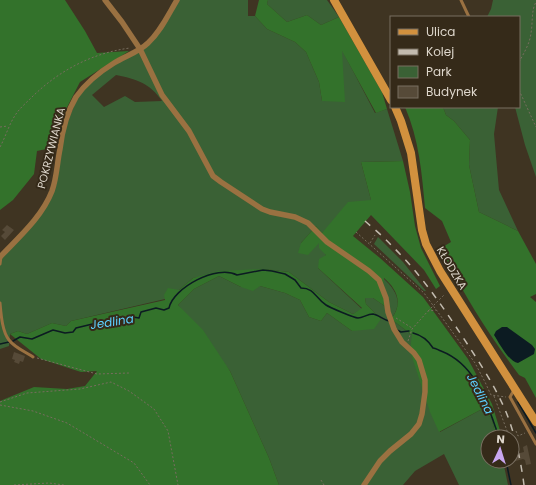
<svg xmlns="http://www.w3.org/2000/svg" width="536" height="485" font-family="Poppins,sans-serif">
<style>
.green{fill:#3a6135;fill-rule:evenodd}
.forest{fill:#33722b}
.water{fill:#0c1b22}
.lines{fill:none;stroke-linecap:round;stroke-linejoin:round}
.stream{stroke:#0c1b22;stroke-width:1.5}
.building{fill:#564a38}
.path{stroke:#776d5e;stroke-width:1;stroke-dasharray:2 2;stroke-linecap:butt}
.service{stroke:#9a7141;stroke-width:3}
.minor{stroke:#9a7141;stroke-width:5.5}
.secondary{stroke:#d2913e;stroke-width:8}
.rail{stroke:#c2bbaf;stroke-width:1.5;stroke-dasharray:7 7;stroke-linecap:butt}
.path-bridge{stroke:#776d5e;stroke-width:1;stroke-dasharray:2 2;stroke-linecap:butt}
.labels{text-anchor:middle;stroke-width:4;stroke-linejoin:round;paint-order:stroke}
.street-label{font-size:11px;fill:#ded7cc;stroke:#352a19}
.water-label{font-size:12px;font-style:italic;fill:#5ccffe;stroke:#352a19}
</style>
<rect width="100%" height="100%" fill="#3f3422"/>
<path class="green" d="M178,0H248V16H255L267,29L295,42L306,52L319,82L322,101L342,50L375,113L387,109L403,161L361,162L371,200L322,233L316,226L301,243L319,242L326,255L318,268L362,309L353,314L329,302L289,272L264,269L193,278L179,290L165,299L71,321L66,326L52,323L27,334L18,331L10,334L9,346L0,349V259L36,220L53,191L65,128L77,99L85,87L102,73L149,44ZM116,75C136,79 150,83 162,101L135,102L125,96L104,107L92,95Z
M268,0H327L339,17L321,25L307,15L287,22L267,4Z
M493,0H536V177L525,145L515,107H519V17H487L491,9Z
M443,107H498L494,134L499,190L518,231L479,212L469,165L470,140L454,121L446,115Z
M378,237L403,262L426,291H424L374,244Z
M219,276L241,287L260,286L285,293L300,300L309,317L321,321L327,313L352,331L381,319L366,304L365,298H373L386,307L383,287V278C396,290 404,303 391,319L412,335L440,432L484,408L492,420L496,437H488V461H503L508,485H459L444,454L415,471L403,485H279L269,458L230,371L178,305L194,289Z"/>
<path class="forest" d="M0,0H65L85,31L97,53L129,51L80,82L61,119L58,134L51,148L37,151L34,174L13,200L0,210Z
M259,0H268L267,4L287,22L307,15L321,25L339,17L382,92L387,109L376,113L342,51L345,102L322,101L319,82L306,52L295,42L267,29L255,16Z
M405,107H443L446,115L454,121L470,140L469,165L479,212L518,231L536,264V294L530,297L536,302V398L525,378L519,375C489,335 462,293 441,248L451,242L442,221L425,208C422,174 419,139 405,107Z
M403,161L410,192L415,226L421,248L440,286L436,289L424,270L371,215L353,236L380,258L423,297L468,359L492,404L502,437H496L492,420L484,408L439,432L430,412L410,351L412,335L391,319C399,310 400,298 393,288C391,284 387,281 384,278L383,287L386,307L373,298H365L366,304L381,319L374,329L352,331L327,313L321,321L309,317L300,300L285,293L260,286L253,291L241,287L219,276L194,289L178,305L203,330L230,371L269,458L279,485H0V401L34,387L67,389L85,386L97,371L81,372L41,359L10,334L18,331L27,334L52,323L66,326L71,321L165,300L164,295L168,288L179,290L193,278L219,271L264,269L289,272L329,302L353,314L362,308L318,268L319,259L326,255L319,248V243L308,255L298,253L301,243L316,226L322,233L348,202L371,200L361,162Z"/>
<path class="water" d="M502,327H507L532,345L535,349L534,354L518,363C509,362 499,343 494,335L496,331Z"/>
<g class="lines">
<path class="stream" d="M397,330L401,332L409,331
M413,333C421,335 428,340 433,348C436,348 438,350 441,351C477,365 487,404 499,437
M13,341L20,337L32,339L53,330L65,333L73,332L76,328L109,320L133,317L139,318L141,312L156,308L164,310L169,308C173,288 217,264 237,275L263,270L272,271L285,274L295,280L301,288C315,288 315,298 326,305C329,307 354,318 358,318C363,318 367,314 373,314C379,315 384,320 389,321
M0,344L9,342
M518,402L536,433
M506,461L511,485"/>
</g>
<path class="building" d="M7,225L14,230L5,240L1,236L5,232L2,230Z
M14,352L25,356L23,362L20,361L19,364L14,362L15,360L12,359Z
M512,443H514L516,454L524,452L523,447L527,445L531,464L526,465L525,460L523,459L512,462Z"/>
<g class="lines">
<path class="path" d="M519,62C524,53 530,43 531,33C533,22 531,11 536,2
M519,90L536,127
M0,127L8,126
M0,147C6,136 9,124 16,114C20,108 26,103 31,98C58,71 92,53 130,48
M356,232L424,293L475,363L485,382L491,395L506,397
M370,243L375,235
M396,318L412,328
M408,341L412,329L428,311L436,310
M37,358L97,374L129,373
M494,396L509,436
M0,402L27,393L80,389L111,382L129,391L154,409L168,431L178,485
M0,405L33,411L67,423L134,463L150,485
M516,431L518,436L525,433
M321,480L324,485
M14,485L49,483L64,485"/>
<path class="service" d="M461,0L469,17
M0,264L1,256
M0,303C1,314 2,331 9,340C15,348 26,352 33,357
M514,390L510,397L536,444"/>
<path class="minor" d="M105,0L122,22L140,49L162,95L189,131L213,176L221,182L262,209L270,212L295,217L308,223L327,242L369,271L379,280L386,298L388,312L394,329L402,342L414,353L419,360L425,380V392L422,414L419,424L411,434L390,451L380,461L364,485
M0,257C19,237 42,217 52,191C57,177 57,163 60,149C62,132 67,112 76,97C85,84 101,71 114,63C125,56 139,52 148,43C161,31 168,15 177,0"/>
<path class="secondary" d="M334,0L391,100
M395,107L401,121L411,153L422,230L426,244L440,271L536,422"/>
<path class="rail" d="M365,221C374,229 384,237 392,246C422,275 445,310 468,345C483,368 498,391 508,417C516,439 521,462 524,485"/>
<path class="path-bridge" d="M428,311L444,295"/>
</g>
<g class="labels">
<g class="street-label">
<text transform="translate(51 148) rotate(-76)" y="4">POKRZYWIANKA</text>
<text transform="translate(452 268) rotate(59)" y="4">KŁODZKA</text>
</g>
<g class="water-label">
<text transform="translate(112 322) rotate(-9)" y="4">Jedlina</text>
<text transform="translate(480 394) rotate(63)" y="4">Jedlina</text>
</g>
</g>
<rect x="390" y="16" width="130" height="92" fill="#352a19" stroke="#796f61"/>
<rect x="398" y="29" width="20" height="6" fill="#d2913e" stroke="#796f61"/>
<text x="426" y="36" font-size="12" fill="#ded7cc">Ulica</text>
<rect x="398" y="49" width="20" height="6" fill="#c2bbaf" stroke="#796f61"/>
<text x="426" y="56" font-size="12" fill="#ded7cc">Kolej</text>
<rect x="398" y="66" width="20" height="12" fill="#3a6135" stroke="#796f61"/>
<text x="426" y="76" font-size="12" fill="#ded7cc">Park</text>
<rect x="398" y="86" width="20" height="12" fill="#564a38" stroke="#796f61"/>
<text x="426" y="96" font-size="12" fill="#ded7cc">Budynek</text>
<g transform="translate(500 449) rotate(4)"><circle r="19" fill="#352a19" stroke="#796f61"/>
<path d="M0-3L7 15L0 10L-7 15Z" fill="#c8a6ef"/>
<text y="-6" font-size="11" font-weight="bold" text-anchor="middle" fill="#ded7cc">N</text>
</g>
</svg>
